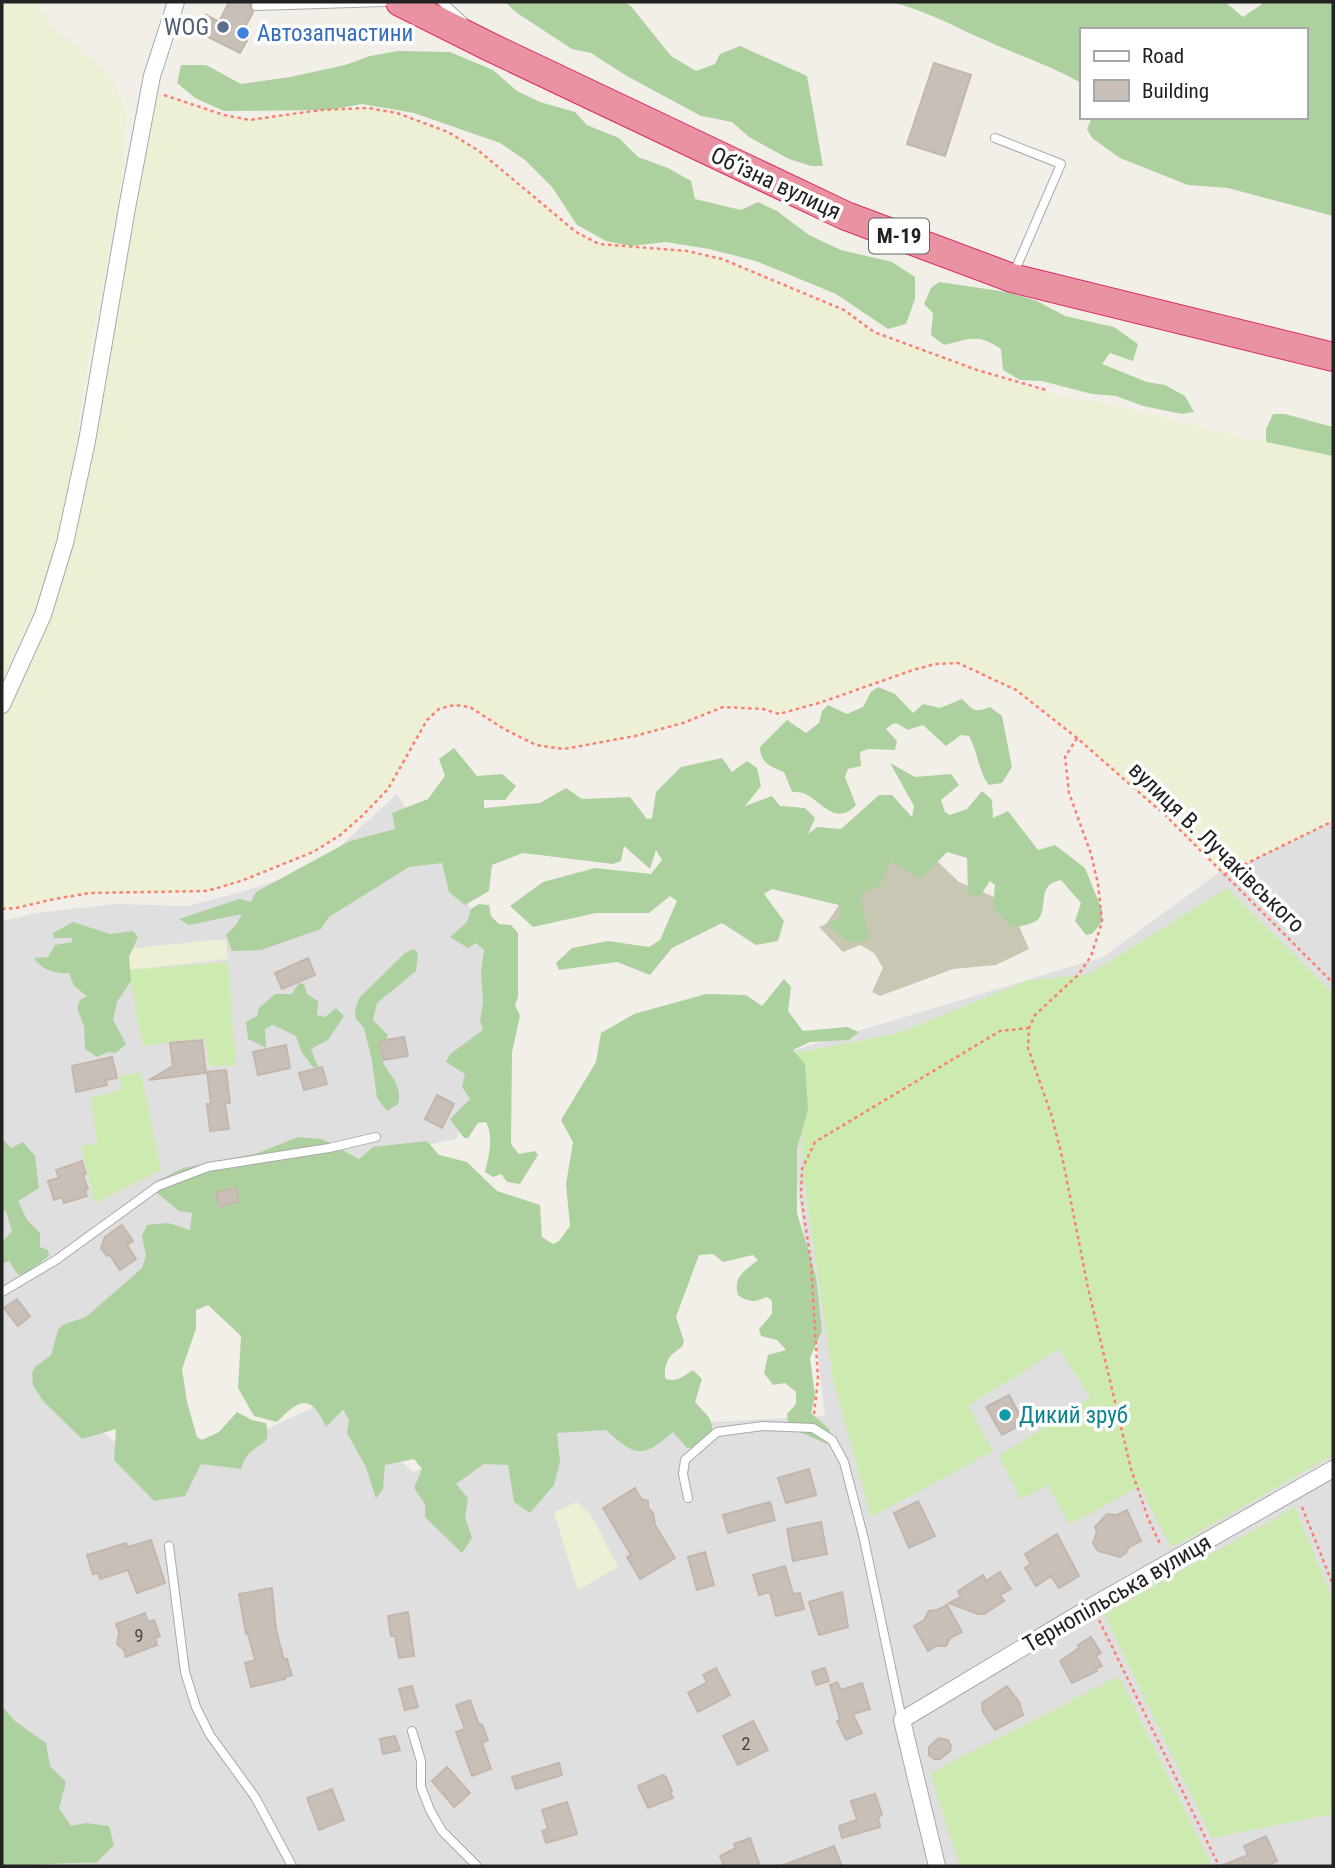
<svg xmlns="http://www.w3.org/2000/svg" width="1335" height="1868" font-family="'Roboto Condensed',sans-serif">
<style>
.residential{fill:#e0dfdf}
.construction{fill:#c7c7b4}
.farmland{fill:#eef0d5}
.grass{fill:#cdebb0}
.forest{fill:#add19e}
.building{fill:#c7bfb8;stroke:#c4b6ab;stroke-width:2}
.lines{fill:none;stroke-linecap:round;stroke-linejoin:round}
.lane-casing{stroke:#a9a9a9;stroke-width:10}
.street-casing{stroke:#a9a9a9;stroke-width:18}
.highway-casing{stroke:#dc2a67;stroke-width:30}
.path{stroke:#fa8072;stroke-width:2.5;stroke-dasharray:3.5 3.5;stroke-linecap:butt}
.lane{stroke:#fff;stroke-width:8}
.street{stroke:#fff;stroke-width:16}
.highway{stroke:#e892a2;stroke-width:28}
.service-dot{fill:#5c6f8a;stroke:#fff;stroke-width:2.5}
.shop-dot{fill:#3f7fe0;stroke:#fff;stroke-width:2.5}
.culture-dot{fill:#0f9aa8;stroke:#fff;stroke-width:2.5}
.labels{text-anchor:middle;stroke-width:7;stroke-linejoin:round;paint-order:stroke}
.number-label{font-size:19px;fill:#4b4948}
.shield{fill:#fff;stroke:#646464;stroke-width:2}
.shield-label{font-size:21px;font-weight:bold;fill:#222}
.service-label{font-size:23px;fill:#4e5e75;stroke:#fff;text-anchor:end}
.shop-label{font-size:23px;fill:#366cbe;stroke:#fff;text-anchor:start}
.street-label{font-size:23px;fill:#222;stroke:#fff}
.culture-label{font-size:23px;fill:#0d838f;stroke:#fff;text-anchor:start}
</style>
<rect width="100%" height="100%" fill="#f2efe9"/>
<path class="residential" d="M397,794L491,940L483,1078L456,1139L319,1167L41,1372L155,1481L329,1400L413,1472L537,1431L825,1416L782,1054L1103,957L1224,869L1333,819V1866H2V921L37,913L115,904L187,906L242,892L317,867Z"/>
<path class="construction" d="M891,861L938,862L959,882L1001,900L1014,915L1029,949L996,965L953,969L880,996L872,992L883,968L874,953L860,945L843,952L819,927L826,924L839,905Z"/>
<path class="farmland" d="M2,2H34L56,30L95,61L115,83L127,115L121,184L83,389L73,469L59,539L40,596L2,680Z
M149,91L224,115L250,120L320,110L368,108L397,113L448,132L479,151L576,232L599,244L687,251L722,259L844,310L874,332L977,370L1052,394L1113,405L1235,436L1333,456V821L1225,874L1166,816L1077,738L1016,690L958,663L935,664L779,714L763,709L723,707L683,723L635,736L564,749L536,745L504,729L470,707L454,705L439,709L427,720L388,789L362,816L339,836L313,852L241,881L207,891L90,893L54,899L16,908L2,909V705L65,543Z
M226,939L228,959L128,970L125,949Z
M577,1502L591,1515L618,1567L578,1590L554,1512Z"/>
<path class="grass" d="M1227,888L1333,993V1455L1171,1548L1140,1486L1070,1525L1048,1485L1021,1499L999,1456L1090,1398L1059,1349L968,1406L993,1451L871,1517L833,1379L804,1182L796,1053L899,1033L1026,981L1089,974Z
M228,962L236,1066H209L205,1038L143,1046L128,970Z
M141,1072L161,1170L95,1204L81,1147L97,1143L91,1098L122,1089L120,1076Z
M1295,1507L1333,1600V1814L1212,1838L1104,1614Z
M1119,1676L1212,1866H960L930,1773Z"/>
<path class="forest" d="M505,2H621L630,5L671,56L696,71L715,64L720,54L740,46L807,76L823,166H811L789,159L749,137L732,122L701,116L625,75L591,53L572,49L517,13Z
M891,2H1225L1243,17L1265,2H1333V216L1228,188L1188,185L1120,158L1092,138L1087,129L1092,117H1305V30H1081V83C1051,66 1018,55 987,41C955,27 925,10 891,2Z
M398,51L450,52L493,70L517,91L540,102L575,112L587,125L619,138L638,157L668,168L691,181L695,199L741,210L758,202L777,211L809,235L841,250L892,262L915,277V299L906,324L888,329L836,294L756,261L709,249L666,242L631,246L606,241L577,225L552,187L525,160L500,143L414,113L362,104L330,110L224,111L195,98L177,83L181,65H206L241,84L290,77L345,65L370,56Z
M939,282L1007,292L1037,301L1065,316L1114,327L1138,344L1133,361L1110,353L1102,364L1147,382L1165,385L1185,396L1194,412L1182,414L1143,406L1116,396L1092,394L1042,381L1020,380L1003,370L1001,349C978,333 970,339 944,345L931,335L933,313L924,304L931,288Z
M1273,414H1285L1333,427V456L1266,442V429Z
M878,687L895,694L913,713L923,704L940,708L962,699C974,711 974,713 990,707L1002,716L1012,767L1002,783L989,785C978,771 978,752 969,736L961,735L946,746L923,725L908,730L896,723L892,724L886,729L897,741L895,750L869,749L860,752L861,766L848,769L845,777L856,805C835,828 820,799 803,793C800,792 796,792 792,792L784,772C771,767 760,763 760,747L787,720L806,733L819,723L822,711L828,705L847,714L863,707L871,692Z
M454,748L477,776L502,774L516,786L505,800H484V808L540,803L566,788L582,799L630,797L647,819L652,818L656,792L681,767L722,758L732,772L747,761L757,768L761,786L745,806L772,796L780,806L805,808L815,818L808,834L817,827L841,829L879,795H892L912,817L914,806L890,763L915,777L951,774L959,785L941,800L945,812L950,815L967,809L982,791L992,800L993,818L1008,811L1038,850L1055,845L1085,868L1102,910V922L1092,934L1086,935L1075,921L1081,903L1061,880C1038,884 1047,903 1040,917C1036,924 1021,926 1013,928L993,907L995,885L990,881L980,896L968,894L967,858L947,852L921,879L891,861L880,885L860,895L870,940L850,943L826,924L842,917L839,905L772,889L764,894L784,921L778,941L756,945L722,923L672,948L650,975L617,962L559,970L556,963L572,948L608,941L649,947L660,940L677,901L670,896L649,913H596L533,927L510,906L543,882L595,868L651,874L662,860L656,850L650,869L624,846L621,861L613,864L523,853L492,865L489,891L465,905L449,892L442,863L409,867L329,917L321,929L261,950L232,951L226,935L236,925L242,914L189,925L179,919L239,899L251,902L256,892L350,841L395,829L392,813L428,799L445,776L439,759Z
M479,904L489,905L491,916L499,924L511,925L518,933V997L515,1005L520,1016L512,1052L511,1144L519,1154L535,1151L538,1155L520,1184L507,1182L501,1174L493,1177L485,1172C489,1155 494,1137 486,1122L478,1123L468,1138H464L450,1119L470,1099L462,1087L465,1074L446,1062L450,1054L483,1030L480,1021L483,1002L481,973L484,950L476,943L468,948L450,937L467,922L471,909Z
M73,922L110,934L133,931L138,937L129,957L131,981L117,1002L113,1020L126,1044L116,1053L108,1052L97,1057L85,1049L84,1026L77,1008L80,1000L87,996L74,986L69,973C55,974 42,970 34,958L48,957L55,945L72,942V938H54L53,933Z
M414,949L418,953L416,971L377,1003L373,1020L388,1035C386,1040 381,1046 381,1051C379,1070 405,1080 398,1104L387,1111L377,1098L372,1061L364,1028L356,1019L355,1011L359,998L405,953Z
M784,979L791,987L788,1011L803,1031L847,1027L859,1032L849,1040L810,1042L793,1050L805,1064L808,1110L797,1148V1213L816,1277L822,1331L810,1358L815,1396L811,1413L829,1429L832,1440L827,1444L789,1427L787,1414L796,1404V1392L785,1383L773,1385L764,1373L768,1355L786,1350L777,1340L761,1336L759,1329L772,1314V1301L767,1297C756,1302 748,1303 738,1295C733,1277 744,1271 758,1260L753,1255L723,1262L713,1254L699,1255L676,1317L684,1341L682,1347C669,1355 664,1362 665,1378C676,1384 683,1376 693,1370L702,1379L695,1402C711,1420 715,1419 710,1444L705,1447L687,1448L673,1432C642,1459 636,1457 606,1430L557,1433L560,1462L554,1485L530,1513L514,1502L508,1465L484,1464L456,1484L468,1498L465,1517L472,1538L462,1553L425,1517V1504L414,1488L422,1469L414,1459L385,1465L383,1489L376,1499L366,1467L347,1433L349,1420L343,1410L326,1427C310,1393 300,1399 277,1422L254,1416L238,1388L241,1336L208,1305L196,1310V1329L182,1369L187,1402L197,1437L202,1440L219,1432L237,1412L252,1420L266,1423C271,1447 262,1439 249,1454C245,1457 243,1464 241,1469L201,1464L185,1496L154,1501L114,1460L116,1429L82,1439L43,1401L33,1385L32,1373L35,1367L51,1355L58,1330L62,1325L86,1317L142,1268L146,1256L142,1236L147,1225L168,1223L190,1230L192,1213L179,1211L157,1193L159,1180L183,1168L258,1153L298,1137L322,1139L359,1159L373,1147L427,1141L439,1155L467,1162L497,1191L540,1205L542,1237L553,1244L559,1241L570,1226L566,1184L573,1142L561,1120L596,1062L601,1033L634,1014L706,994L746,995L762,1006Z
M299,983L304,984L307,994L318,1001L317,1015L325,1017L336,1008L344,1016L328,1040L311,1049L318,1067H313L302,1053L296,1036L273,1025L265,1029L266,1048L248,1039L246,1022L257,1016L259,1008L275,994H292Z
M2,1138L11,1148L23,1142L35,1156L39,1188L18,1201L27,1220L40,1233V1247L48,1250L49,1256L26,1273L18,1275L9,1261L2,1264V1242L12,1231L6,1211L2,1210Z
M2,1706L15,1721L46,1743L50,1766L66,1782L59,1808L71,1826L86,1823L109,1826L114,1845L96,1863C64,1862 33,1866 2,1866Z"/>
<path class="building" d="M229,2H251L250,7L253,12L242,33L249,37L240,53L198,32L206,15L219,22Z
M934,63L971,75L945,156L907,144Z
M308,958L315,975L282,989L275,973Z
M404,1037L408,1056L383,1060L380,1041Z
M202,1040L206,1073L149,1080L173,1066L170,1043Z
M286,1045L290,1068L258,1075L253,1052Z
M112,1057L117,1078L106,1080L107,1085L76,1092L72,1066Z
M322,1067L327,1084L304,1090L299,1073Z
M226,1070L230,1103H225L229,1129L210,1131L207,1104H211L207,1072Z
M437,1095L454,1104L442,1128L425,1119Z
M82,1161L86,1174L83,1175L88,1189L85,1190L87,1196L64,1203L62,1197L54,1200L48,1181L59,1178L56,1170Z
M236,1188L239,1202L219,1206L216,1192Z
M122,1225L133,1241L127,1245L136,1259L120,1270L109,1254L107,1256L101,1248L105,1237Z
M17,1299L30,1316L18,1326L4,1308Z
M1009,1395L1024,1423L1002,1435L986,1407Z
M809,1469L816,1495L786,1503L778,1478Z
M635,1488L641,1499L648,1501V1508L653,1513L655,1525L675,1558L640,1579L627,1557L631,1555L603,1508Z
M918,1501L935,1536L909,1548L894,1513Z
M770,1502L775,1520L728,1533L723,1515Z
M1127,1510L1141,1541L1129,1547L1126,1553L1120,1557L1098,1551L1093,1543L1097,1531L1095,1527L1107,1514L1117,1515Z
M821,1522L827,1554L793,1561L787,1529Z
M1057,1534L1079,1576L1059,1588L1051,1576L1036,1586L1025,1568L1031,1564L1025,1554Z
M151,1540L165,1583L137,1593L128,1570L100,1579L98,1573L93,1574L87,1555L126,1543L127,1547L131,1546Z
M705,1552L714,1585L697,1590L688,1557Z
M785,1566L793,1594L800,1593L804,1609L776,1616L770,1592L759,1595L753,1575Z
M1000,1572L1011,1589L1000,1595L1004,1601L984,1614H978L949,1603L961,1597L958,1591L983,1575L986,1581Z
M272,1588L276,1630L284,1660L287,1659L292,1675L285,1677V1679L251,1687L245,1663L255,1660L248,1634H246L239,1594Z
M842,1592L848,1627L819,1635L809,1602Z
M947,1605L962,1632L950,1638L946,1646H936L928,1651L914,1626L924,1620L929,1611L937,1610Z
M408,1612L414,1656L399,1658L395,1636H391L388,1616Z
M145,1613L148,1622L154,1620L160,1636L155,1638L157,1645L126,1657L124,1650L117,1644L119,1632L116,1624Z
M1091,1637L1101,1653L1096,1656L1102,1666L1096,1669L1097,1671L1072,1683L1060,1661L1079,1648L1078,1645Z
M716,1668L730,1695L698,1712L688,1693L707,1682L703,1675Z
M825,1668L829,1681L816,1685L812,1672Z
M837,1682L841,1690L862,1683L870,1709L853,1714L862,1733L846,1740L837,1721L840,1719L830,1685Z
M412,1686L418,1707L405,1710L399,1689Z
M1007,1686L1019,1702L1023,1715L995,1730L983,1712L982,1703Z
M470,1700L479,1725L482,1724L488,1740L482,1743L491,1769L472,1776L456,1732L465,1729L456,1705Z
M753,1721L768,1750L738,1765L723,1736Z
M395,1736L400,1750L383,1754L380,1739Z
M939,1738L948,1740L951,1746L950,1751L940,1759H934L929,1755V1747Z
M559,1763L562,1775L516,1789L512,1777Z
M447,1767L470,1793L454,1807L432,1781Z
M663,1775L666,1777L672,1791L670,1792L673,1798L648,1808L638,1786Z
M332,1789L344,1820L319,1830L307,1798Z
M875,1794L882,1814L878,1818L880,1827L842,1838L839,1826L857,1820L851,1801Z
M567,1802L577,1834L546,1843L542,1831L548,1829L542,1810Z
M1266,1836L1277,1861L1267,1866H1221L1248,1855L1244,1846Z
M750,1838L760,1866H724L720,1856L736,1848L734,1844Z
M834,1846L842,1866H785L784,1865Z"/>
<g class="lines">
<g class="lane-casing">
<path id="lane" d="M442,2L463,21
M256,6L385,2
M995,138L1061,164L1013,275
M2,1292L56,1260L158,1186L208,1167L329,1148L376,1137
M688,1498L683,1474L685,1460L717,1432L763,1426L813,1428L832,1440L844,1462L864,1539L902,1720
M169,1546L185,1672L196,1707L210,1735L255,1797L292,1866
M412,1731L421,1761V1787L430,1810L442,1831L477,1866"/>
</g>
<g class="street-casing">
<path id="street" d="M2,705L43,615L65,543L87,441L127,208L152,76L176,2
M937,1866L902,1720L1092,1606L1333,1469"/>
</g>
<g class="highway-casing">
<path id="highway" d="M400,2L490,47L846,216L1012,278L1333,357"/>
</g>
<path class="path" d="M164,95L224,115L250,120L320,110L368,108L397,113L448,132L479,151L576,232L599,244L687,251L722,259L844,310L874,332L977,370L1046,390
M1077,738L1065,757L1069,793L1091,854L1098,884L1102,922L1091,956L1079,974L1035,1015L1029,1028L1028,1048L1052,1117L1063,1161L1088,1288L1131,1469L1148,1518L1161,1546
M1225,874L1333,821
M2,909L16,908L54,899L90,893L207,891L241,881L313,852L339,836L362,816L388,789L427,720L439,709L454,705L470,707L504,729L536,745L564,749L635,736L683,723L723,707L763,709L779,714L822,702L913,670L935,664L958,663L1016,690L1077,738L1166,816L1333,983
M814,1414L818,1379L811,1262L801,1196L802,1169L815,1142L1000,1031L1029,1028
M1302,1507L1333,1585
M1099,1620L1219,1866"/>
<use href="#lane" class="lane"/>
<use href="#street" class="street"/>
<use href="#highway" class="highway"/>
</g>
<circle class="service-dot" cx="223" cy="27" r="7"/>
<circle class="shop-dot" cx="243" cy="33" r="7"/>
<circle class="culture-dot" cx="1005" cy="1415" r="7"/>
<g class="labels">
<g class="number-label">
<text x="139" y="1642">9</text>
<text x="746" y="1750">2</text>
</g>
<rect class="shield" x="869" y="218.5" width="60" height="35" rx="5"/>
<g class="shield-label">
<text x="899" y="243">М-19</text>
</g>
<g class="service-label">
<text x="209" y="35">WOG</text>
</g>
<g class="shop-label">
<text x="257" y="41">Автозапчастини</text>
</g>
<g class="street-label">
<text transform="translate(776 183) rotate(25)" y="8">Обʼїзна вулиця</text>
<text transform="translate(1217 847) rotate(44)" y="8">вулиця В. Лучаківського</text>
<text transform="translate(1117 1593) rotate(-30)" y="8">Тернопільська вулиця</text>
</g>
<g class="culture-label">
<text x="1019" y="1423">Дикий зруб</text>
</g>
</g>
<rect width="1335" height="1868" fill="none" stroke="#222222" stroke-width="7"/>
<rect x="1080" y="28" width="228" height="91" fill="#ffffff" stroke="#a7a7a7" stroke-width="2"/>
<rect x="1094" y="51" width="35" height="10" fill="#ffffff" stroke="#a7a7a7" stroke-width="2"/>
<text x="1142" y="63" font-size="21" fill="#222222">Road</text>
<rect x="1094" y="80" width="35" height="21" fill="#c7bfb8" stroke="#a7a7a7" stroke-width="2"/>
<text x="1142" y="98" font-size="21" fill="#222222">Building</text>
</svg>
